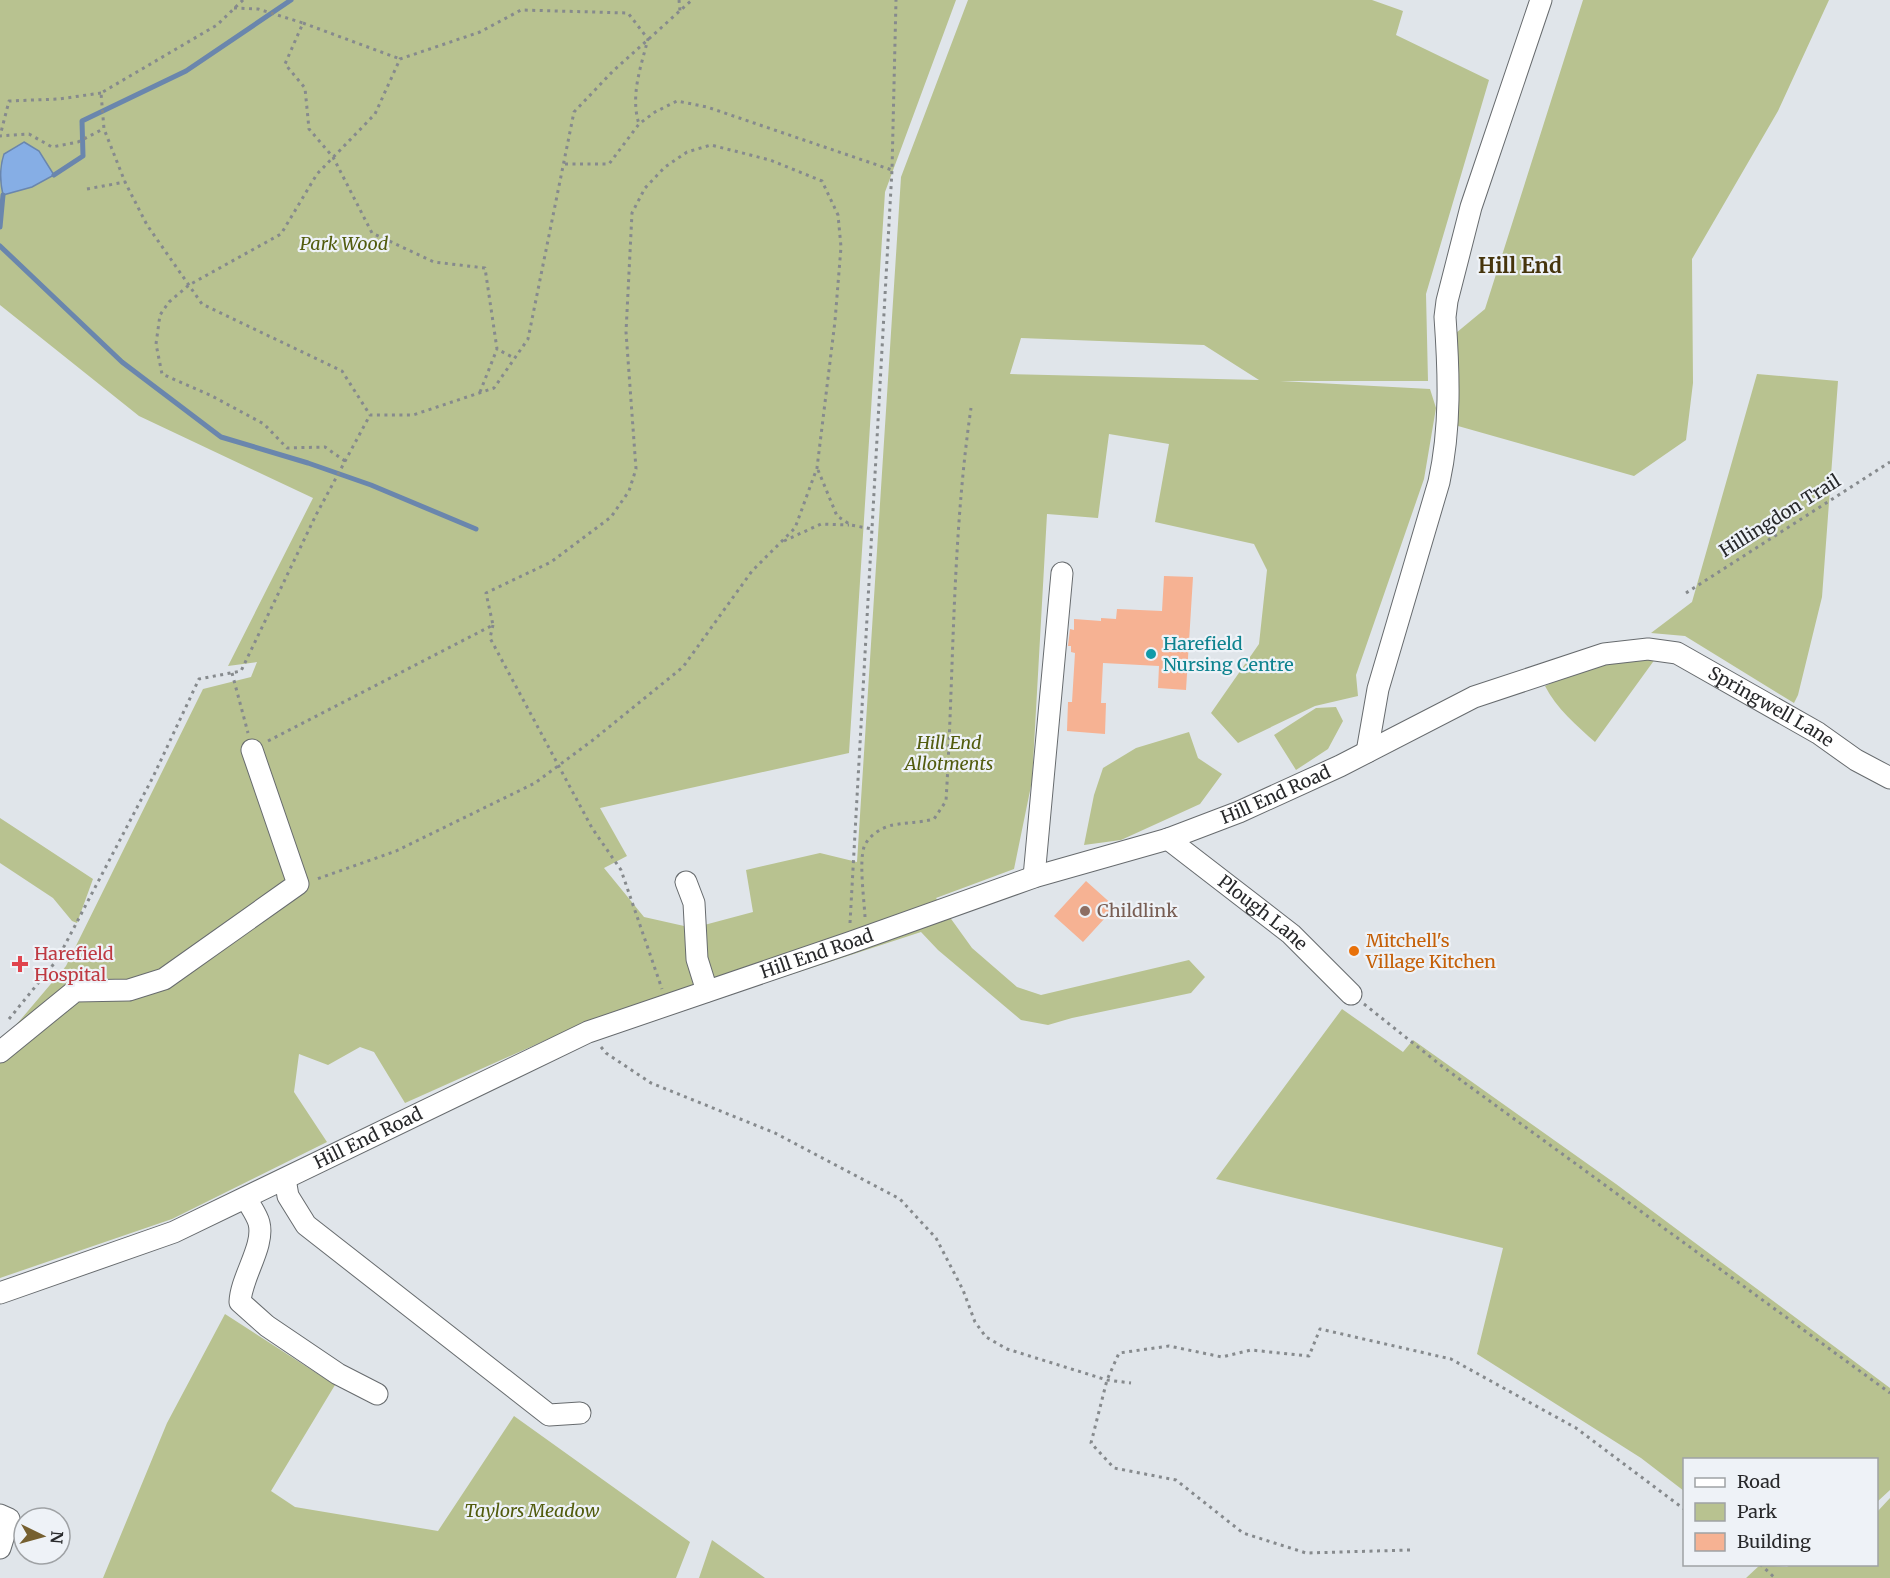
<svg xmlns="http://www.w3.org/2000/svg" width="1890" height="1578" font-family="Merriweather,serif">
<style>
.green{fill:#b8c290;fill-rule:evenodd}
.water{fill:#86aee5;stroke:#6a86ad;stroke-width:1.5}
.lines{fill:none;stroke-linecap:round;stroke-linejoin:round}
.stream{stroke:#6a86ad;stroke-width:5}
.building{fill:#f6b293}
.minor-casing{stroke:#676b6e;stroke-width:23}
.path{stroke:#868a8d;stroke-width:3;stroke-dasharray:3 4.5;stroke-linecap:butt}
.minor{stroke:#fff;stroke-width:21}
.culture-dot{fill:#0f9aa8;stroke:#eef2f7;stroke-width:2}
.education-dot{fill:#8d6e63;stroke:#eef2f7;stroke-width:2}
.food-dot{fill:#e8710a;stroke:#eef2f7;stroke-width:2}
.health-dot{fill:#e0444e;stroke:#eef2f7;stroke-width:2}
.labels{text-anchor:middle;stroke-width:4.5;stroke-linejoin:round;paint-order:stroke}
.park-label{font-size:18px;font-style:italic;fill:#525c0e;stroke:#eef2f7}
.street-label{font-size:18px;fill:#28292b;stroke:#eef2f7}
.culture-label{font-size:18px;fill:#0d838f;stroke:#eef2f7;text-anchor:start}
.education-label{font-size:18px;fill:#785e54;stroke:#eef2f7;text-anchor:start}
.food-label{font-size:18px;fill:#c56008;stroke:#eef2f7;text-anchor:start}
.health-label{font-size:18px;fill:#be3a42;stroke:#eef2f7;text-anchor:start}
.quarter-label{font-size:21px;font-weight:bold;fill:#45340b;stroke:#eef2f7}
</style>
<rect width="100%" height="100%" fill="#e0e5ea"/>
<path class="green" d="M0,0H956L885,192L849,753L600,808L627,856L604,868L644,917L693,928L753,912L746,870L820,853L857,862L901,177L968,0H1372L1403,11L1396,35L1489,80L1426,294L1428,381H1280L1430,389L1436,408L1424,479L1356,675L1358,696L1315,706L1238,743L1211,713L1259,644L1267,570L1254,544L1155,522L1169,444L1109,434L1098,518L1047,514L1032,781L1014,869L936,898L972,948L1017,987L1041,995L1189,960L1205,977L1191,993L1072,1018L1048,1025L1021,1020L938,950L921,932L612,1033L564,1032L405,1103L374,1052L360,1047L328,1065L299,1054L294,1092L327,1142L172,1219L0,1278V1044L66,966L203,689L251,677L257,662L228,666L313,498L139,416L0,305ZM1021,338L1204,345L1259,380L1010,374Z
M1583,0H1829L1778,111L1692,259L1693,383L1686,440L1634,476L1458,426L1456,333L1485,309Z
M1757,374L1838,381L1822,597L1798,695L1794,703L1685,636L1651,633L1692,602Z
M1658,655L1595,742C1577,726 1556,708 1545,686C1579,669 1620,658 1658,655Z
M1336,707L1343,721L1328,749L1296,770L1274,735L1316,708Z
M1189,732L1198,758L1222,774L1200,804L1121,840L1084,845L1094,795L1103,768L1136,748Z
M0,818L93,879L77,923L72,921L53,898L0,863Z
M1342,1009L1403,1052L1413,1040L1616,1184L1890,1388V1490L1877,1502L1876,1460H1684V1491L1641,1458L1477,1354L1503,1248L1216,1179Z
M225,1314L335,1385L271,1491L295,1507L438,1531L514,1416L690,1542L676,1578H103L167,1423Z
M1890,1498V1578H1746L1760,1565L1787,1567L1792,1564H1876L1877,1512Z
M712,1540L765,1578H699Z"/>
<path class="water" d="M24,142L39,151L54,175L32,187L3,195C0,182 0,166 4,154Z"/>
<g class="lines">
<path class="stream" d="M54,175L83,156L82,121L186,71L291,0
M0,227L3,195
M0,246L122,362L221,437L308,463L371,485L476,529"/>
</g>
<path class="building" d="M1164,576L1193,577L1186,690L1158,688L1159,666L1103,663L1101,703H1106L1105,734L1067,731L1068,702H1072L1075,653L1071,652V646H1068L1070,629L1074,630V619L1101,621V618L1116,619L1117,609L1162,611Z
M1086,881L1115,907L1083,942L1054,916Z"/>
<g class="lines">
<g class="minor-casing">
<g id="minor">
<path d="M1367,752L1378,689L1439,482C1451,427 1449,373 1445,317L1447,301L1471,207L1541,0"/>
<path id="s1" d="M1168,839L1291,934L1351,994"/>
<path d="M1034,877L1062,573"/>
<path d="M686,882L694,903L697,959L707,991"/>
<path d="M0,1052L75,991L129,990L164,979L298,884L252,750"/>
<path d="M285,1179L288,1196L306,1225L549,1415L580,1413"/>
<path d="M246,1198C250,1206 257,1215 259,1223C265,1246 241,1277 240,1302L267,1326L338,1374L377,1394"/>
<path id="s2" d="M0,1293L174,1232L588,1032L849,943L1034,877L1168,839L1239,812L1340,766L1474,697L1604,654L1648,649L1677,653L1818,733L1856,760L1890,778"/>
<path d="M0,1515L9,1519L0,1548"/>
</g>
</g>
<path class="path" d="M243,0L217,25L101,93L104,129L125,182L147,225L202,304L342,371L370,415H413L494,388L528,339L574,112L613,71L692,0
M679,0L680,11
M234,8L258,9L303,23L285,64L305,88L309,129L333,157L372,233L434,262L485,268L497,349L514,358
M303,23L400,59
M101,93L59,99L9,101L0,136L29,134L52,147L78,142L103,129
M565,164H609L639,124L655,112L677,101L707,107L892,170
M87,189L125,182
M480,392L497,349
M345,461L325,447L287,448L264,424L210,395L162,374L156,344L160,315L169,302L189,285L281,234L317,174L375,114L400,59L480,32L521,10L628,13L648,39C641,66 630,96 639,124
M818,470L837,516L851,525L872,529
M784,541L821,524L849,525
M1686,593L1890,462
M493,625L490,638L592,828L621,870L662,989
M232,673L248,733
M268,741L493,625L486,593L551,562L611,517L629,491L636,469L626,332L632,213L645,188L665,167L687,152L711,145L770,160L822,181L838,215L841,247L835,321L817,468L795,528L752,571L683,667L593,740L535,783L396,851L314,880
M865,917C864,898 859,863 864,847C868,836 882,827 893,825C908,822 919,823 934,819L946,801C954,670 952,538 971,408
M850,923L892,170L896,0
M1364,1004L1443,1067L1890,1393
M9,1019L57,960L153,777L199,679L241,671L316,515L370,415
M601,1047L606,1053L651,1083L775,1133L900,1199L936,1238L963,1290L975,1322L986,1337L1007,1349L1107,1380L1131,1383
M1410,1550L1306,1553L1243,1533L1176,1480L1114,1468L1091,1443L1107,1380L1119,1353L1169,1346L1222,1357L1251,1350L1309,1356L1320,1329L1451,1359L1576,1428L1684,1509
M1760,1564L1775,1578"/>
<use href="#minor" class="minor"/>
</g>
<circle class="culture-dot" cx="1151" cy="654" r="6"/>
<circle class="education-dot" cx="1085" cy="911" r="6"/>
<circle class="food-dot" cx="1354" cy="951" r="6"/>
<path class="health-dot" d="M17 955h6v6h6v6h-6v6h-6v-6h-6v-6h6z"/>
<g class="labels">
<g class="park-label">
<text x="344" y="250">Park Wood</text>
<text x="949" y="749">Hill End<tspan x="949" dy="21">Allotments</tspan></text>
<text x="532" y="1517">Taylors Meadow</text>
</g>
<g class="street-label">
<text transform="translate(1780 516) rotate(-32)" y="6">Hillingdon Trail</text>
<text dy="6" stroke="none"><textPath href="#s2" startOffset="1912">Springwell Lane</textPath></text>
<text dy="6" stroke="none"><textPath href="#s2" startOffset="1372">Hill End Road</textPath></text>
<text dy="6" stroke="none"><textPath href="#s1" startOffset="120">Plough Lane</textPath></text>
<text dy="6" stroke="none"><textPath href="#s2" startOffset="886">Hill End Road</textPath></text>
<text dy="6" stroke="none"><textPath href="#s2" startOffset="400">Hill End Road</textPath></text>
</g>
<g class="culture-label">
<text x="1163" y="650">Harefield<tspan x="1163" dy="21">Nursing Centre</tspan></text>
</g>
<g class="education-label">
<text x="1097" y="917">Childlink</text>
</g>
<g class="food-label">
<text x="1366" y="947">Mitchell's<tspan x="1366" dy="21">Village Kitchen</tspan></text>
</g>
<g class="health-label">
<text x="34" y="960">Harefield<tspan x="34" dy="21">Hospital</tspan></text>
</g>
<g class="quarter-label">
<text x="1520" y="273">Hill End</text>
</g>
</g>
<rect x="1683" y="1458" width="195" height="108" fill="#eef2f7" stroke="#9fa2a5" stroke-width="1.5"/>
<rect x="1695" y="1478" width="30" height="9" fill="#ffffff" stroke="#9fa2a5" stroke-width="1.5"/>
<text x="1737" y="1488" font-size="18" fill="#28292b">Road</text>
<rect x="1695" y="1503" width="30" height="18" fill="#b8c290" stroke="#9fa2a5" stroke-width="1.5"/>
<text x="1737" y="1518" font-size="18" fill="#28292b">Park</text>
<rect x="1695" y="1533" width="30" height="18" fill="#f6b293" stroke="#9fa2a5" stroke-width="1.5"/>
<text x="1737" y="1548" font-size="18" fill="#28292b">Building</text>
<g transform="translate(42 1536) rotate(95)"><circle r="28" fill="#eef2f7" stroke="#9fa2a5" stroke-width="1.5"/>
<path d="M0-4.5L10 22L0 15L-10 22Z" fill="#766030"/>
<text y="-9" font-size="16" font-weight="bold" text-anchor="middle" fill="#28292b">N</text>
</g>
</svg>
